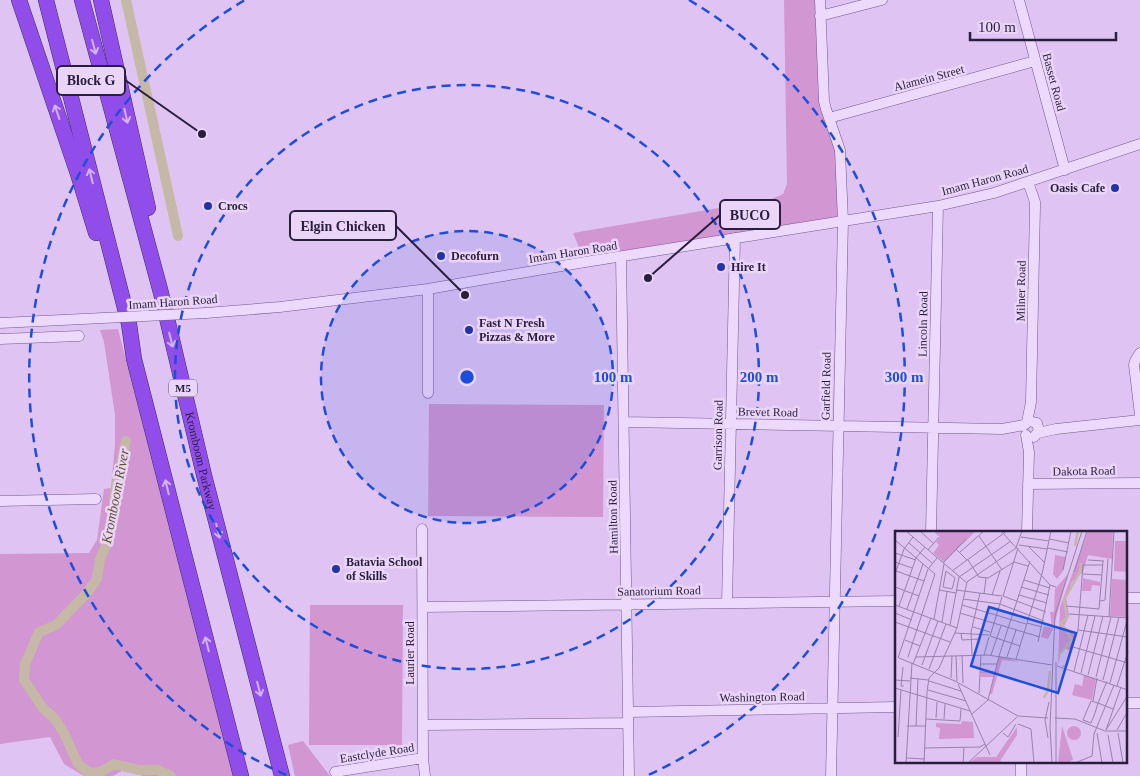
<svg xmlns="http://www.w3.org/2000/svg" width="1140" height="776" font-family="Georgia,serif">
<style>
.green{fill:#d296d2}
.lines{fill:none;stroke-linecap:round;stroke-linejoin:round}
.canal{stroke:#c5b8a6;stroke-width:10}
.minor-casing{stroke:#6f5890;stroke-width:11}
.highway-casing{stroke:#3d2d5d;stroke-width:16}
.minor{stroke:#edd9fc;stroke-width:10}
.highway{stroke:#914de9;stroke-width:15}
.minor-bridge-casing{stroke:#6f5890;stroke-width:11;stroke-linecap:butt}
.minor-bridge{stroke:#edd9fc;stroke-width:10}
.oneway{stroke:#d4b3f5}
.ring{fill:none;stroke:#1d4ed8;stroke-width:2.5;stroke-dasharray:9 6}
.poi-dot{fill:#2233a5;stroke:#ead5f9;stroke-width:2}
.labels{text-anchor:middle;stroke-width:5;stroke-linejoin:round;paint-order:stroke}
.shield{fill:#ead5f9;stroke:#635576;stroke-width:1}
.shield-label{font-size:11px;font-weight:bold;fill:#291e3e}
.street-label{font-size:12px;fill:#291e3e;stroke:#ead5f9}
.poi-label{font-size:12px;font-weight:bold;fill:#291e3e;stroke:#ead5f9;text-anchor:start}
.water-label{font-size:14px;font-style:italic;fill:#5f552b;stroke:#ead5f9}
.inset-river{fill:none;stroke:#c5b8a6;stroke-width:2.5}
.inset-road{fill:none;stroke:#9682ab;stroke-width:1}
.view{fill:#1d4ed8;fill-opacity:0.15;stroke:#1d4ed8;stroke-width:2.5}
.inset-edge{fill:none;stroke:#291e3e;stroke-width:2.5}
.centre{fill:#1d4ed8;stroke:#ead5f9;stroke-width:2.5}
.ring-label{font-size:15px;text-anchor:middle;font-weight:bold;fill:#1d4ed8;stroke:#ead5f9;stroke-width:5;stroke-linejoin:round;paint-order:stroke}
.leader{fill:none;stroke:#291e3e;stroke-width:2}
.callout-dot{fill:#291e3e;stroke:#ead5f9;stroke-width:2}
.callout{fill:#ead5f9;stroke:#291e3e;stroke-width:2}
.callout-label{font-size:14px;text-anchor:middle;font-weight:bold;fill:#291e3e}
</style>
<rect width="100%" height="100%" fill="#dfc4f3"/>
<path class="green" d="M784,0H820L825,101L838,141L843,221L585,262L573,233L772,199L783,194L787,184Z
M118,329L233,776H143L122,771L113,776H84L64,764L50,737L0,744V554L89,553L97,540L104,489L111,488L115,445V415L104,342L100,330Z
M429,404L604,405L603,517L428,516Z
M310,605H403L402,745H309Z
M303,741L330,776H295L288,745Z"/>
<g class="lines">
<path class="canal" d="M126,0L178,236
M126,441L115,491L113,517L109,539L100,559L97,579L87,593L56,625L39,632L25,664L24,680L43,708L55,719L64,733L78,764L90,773L100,772L114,764L139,770H158L171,776"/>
<g class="minor-casing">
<path id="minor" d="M820,0L824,101L826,109L840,150L843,221L831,776
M1019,0L1065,170
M820,16L882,0
M829,118L1035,61
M621,257L629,776
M206,313L280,307L428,289L585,262L938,206L994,193L1140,144
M0,339L79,336
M1140,353L1135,361L1134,365L1140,415
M428,393V289
M624,422L1002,429L1024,425
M1027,422L1031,402L1035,207V202L1028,182
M1023,426L1029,421L1037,423L1039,431L1034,437
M1038,433L1056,429L1140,420
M1026,435L1029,452L1027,532
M1028,484L1140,483
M0,501L96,499
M422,529L423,758L425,776
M931,532L938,206
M1126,598H1140
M727,603L735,238
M423,607L896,601
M1126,703H1140
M629,712L896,707
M423,725L628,723
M335,772L423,758
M1021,776V762"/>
</g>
<g class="highway-casing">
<g id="highway">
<path d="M19,0L78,174L96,233"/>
<path d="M46,0L129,324L134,359L241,776"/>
<path id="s1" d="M82,0L161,293L204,475L282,776"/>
<path d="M101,0L148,208"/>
</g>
</g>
<use href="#minor" class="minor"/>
<use href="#highway" class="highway"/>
<g class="minor-bridge-casing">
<path id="minor-bridge" d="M0,323L206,313"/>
</g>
<use href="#minor-bridge" class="minor-bridge"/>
</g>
<defs><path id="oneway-shaft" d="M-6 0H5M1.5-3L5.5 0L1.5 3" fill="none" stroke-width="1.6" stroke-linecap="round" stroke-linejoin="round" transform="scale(1.25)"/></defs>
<g class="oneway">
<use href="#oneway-shaft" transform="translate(94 47) rotate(75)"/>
<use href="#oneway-shaft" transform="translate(57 112) rotate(-109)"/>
<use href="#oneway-shaft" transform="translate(126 116) rotate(77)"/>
<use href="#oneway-shaft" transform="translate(91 176) rotate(-104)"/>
<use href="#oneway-shaft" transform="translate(171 340) rotate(76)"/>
<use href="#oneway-shaft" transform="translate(167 487) rotate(-104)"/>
<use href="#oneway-shaft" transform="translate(218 531) rotate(76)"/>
<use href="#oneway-shaft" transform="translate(207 644) rotate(-104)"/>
<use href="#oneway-shaft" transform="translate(259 689) rotate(75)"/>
</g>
<circle cx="467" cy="377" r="146" fill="#1d4ed8" fill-opacity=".12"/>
<g class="ring">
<circle cx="467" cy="377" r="146"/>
<circle cx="467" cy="377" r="292"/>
<path d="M286 775A437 437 0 0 1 245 0M689 0A437 437 0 0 1 648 775"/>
</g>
<g class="poi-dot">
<circle cx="1115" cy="188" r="5"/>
<circle cx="208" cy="206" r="5"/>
<circle cx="441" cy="256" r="5"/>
<circle cx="721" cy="267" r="5"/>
<circle cx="469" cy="330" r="5"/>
<circle cx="336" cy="569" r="5"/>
</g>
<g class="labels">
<rect class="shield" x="169" y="379.5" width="28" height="17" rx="4"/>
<g class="shield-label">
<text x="183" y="392">M5</text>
</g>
<g class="street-label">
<text transform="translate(929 78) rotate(-15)" y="4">Alamein Street</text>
<text transform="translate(1054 82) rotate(75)" y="4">Basset Road</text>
<text transform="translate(985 180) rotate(-15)" y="4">Imam Haron Road</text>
<text transform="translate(573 252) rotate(-9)" y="4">Imam Haron Road</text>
<text transform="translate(1021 291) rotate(-89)" y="4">Milner Road</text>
<text transform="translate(173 302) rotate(-4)" y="4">Imam Haron Road</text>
<text transform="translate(923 324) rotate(-89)" y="4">Lincoln Road</text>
<text transform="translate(826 386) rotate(-89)" y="4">Garfield Road</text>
<text transform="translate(768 412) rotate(1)" y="4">Brevet Road</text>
<text transform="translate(718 435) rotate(-89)" y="4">Garrison Road</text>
<text dy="4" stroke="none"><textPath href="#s1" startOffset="476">Kromboom Parkway</textPath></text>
<text transform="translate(1084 471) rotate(-1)" y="4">Dakota Road</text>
<text transform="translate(613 517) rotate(-91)" y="4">Hamilton Road</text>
<text transform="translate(659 591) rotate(-1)" y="4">Sanatorium Road</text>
<text transform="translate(410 653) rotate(-90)" y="4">Laurier Road</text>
<text transform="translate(762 697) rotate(-1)" y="4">Washington Road</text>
<text transform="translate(377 753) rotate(-9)" y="4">Eastclyde Road</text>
</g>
<g class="poi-label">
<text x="1105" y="192" text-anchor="end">Oasis Cafe</text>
<text x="218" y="210">Crocs</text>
<text x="451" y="260">Decofurn</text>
<text x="731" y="271">Hire It</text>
<text x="479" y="327">Fast N Fresh<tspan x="479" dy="14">Pizzas &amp; More</tspan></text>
<text x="346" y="566">Batavia School<tspan x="346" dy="14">of Skills</tspan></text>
</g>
<g class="water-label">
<text transform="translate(115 496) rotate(-79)" y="5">Kromboom River</text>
</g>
</g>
<g transform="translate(895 531)">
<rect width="232" height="232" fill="#dfc4f3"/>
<path d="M38,0H81L49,31L38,22L44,14L41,11L45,6ZM193,0H218L217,28L193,24L188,41L177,51L171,66L174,85L169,95L181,105L176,120L169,117L166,122L163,134L165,76ZM220,10H232V41L219,40ZM160,24L171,26L168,40L162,48L158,43ZM173,43L158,98L153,108L146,106L149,95L157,97L155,81H159L160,58ZM188,47L205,51V55L197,54L196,60H187ZM217,48L232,49L231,86L215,85ZM104,125L125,131L107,129L97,163H95L99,146H86V141L100,142ZM189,144L201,148L197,169L177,164L180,153L187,155ZM67,190L78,191L79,207L44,208L45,197L41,196V192L66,193ZM172 202a7 7 0 1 1 14 0a7 7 0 1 1-14 0ZM167,195L178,228L174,232H163ZM122,196V204L105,230L109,232H74L82,226H101Z" fill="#d296d2"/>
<path class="inset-river" d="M180,15L183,0M163,125L177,109L166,92L172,87L169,69L185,41L186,32M149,167L153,159L155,140"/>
<path class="inset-road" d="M11,0L72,52M25,0L38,12M106,0L155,54L161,56M84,5L107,39M126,6L154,10M154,8L174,12M0,9L40,43L13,126M14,12L37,32M124,14L152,18M134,16L149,31M152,17L173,21M61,18L72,29M33,19L44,6M65,21L89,0M0,22L21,29M73,29L84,46L93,47L119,31L133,35M193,29L209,30M0,31L17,37M48,32L71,8M168,39L176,0M1,40L29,50M51,40L60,47L57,58L48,56ZM57,40L112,0M179,41L192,0M0,43L9,18L18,6M188,43L207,44M129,49L155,57M0,56L24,65M126,56L154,64M44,59L61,62M61,59L107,65M89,63L91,47M97,64L105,40M124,64L152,72M108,65L123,17M108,65L151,81M68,68L105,73L149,90M205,70L210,69L213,28M0,74L62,97M67,74L131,93M4,75L21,27L30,16M171,75L204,78L208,30M12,78L28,33M0,82L17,89M65,82L145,106M174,83L233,87M214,86L219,0M39,88L49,33M0,91L55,111M47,91L52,61M132,92L147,96M55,94L64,46L116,10M78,96L95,101M183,99L233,106M60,102L94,104M66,102L67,109L84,108L86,103M95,105L107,66M95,105L125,115M10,109L25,115M143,111L155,54M178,116L233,132M67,124L68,152M77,124L76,101L85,62M89,124L94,106M96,124L106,95M61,125L62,150M21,126L93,124L157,134M112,126L121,99M3,127L33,38L42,27M4,127L60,150L123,185L153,187M121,128L147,43L156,0M161,131V232M18,133L36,87M85,133H102M27,134L43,90M162,135L233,159M168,135H172L183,99L188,34H208M8,136L6,155H9M34,138L51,93M179,140L193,84M85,141H101M186,142L200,85M193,144L208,85M201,146L216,86M15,147L33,149M56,147L57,125M0,149L15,150M208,149L224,86M34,150L66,160M212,150L203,172L200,182L196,192L188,189L196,170L203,172L218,178M215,152L233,86M63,153L95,224M222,155L233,120M226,156L211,199L233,164M0,157L75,180M33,159L71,170M32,161L34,147L44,137L62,97L72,51L121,17L127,0M84,162L86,124M198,170L202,147M77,183L93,169L104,125L135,30M41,187L42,171M160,187L180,188L210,200H233M31,188L65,190L66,178M49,188L50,173M123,193L136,198L139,232M12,195H31M21,195L23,148M222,199L233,180M108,202L113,206L121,193M202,202L207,232M223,202L228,232M213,204L218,232M3,206L6,159M153,207L150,189L154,171M30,217L85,216L90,213M11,227L30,228M11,232L17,132M29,232L32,161M68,232L69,217M73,232L122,186M157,232L155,196L160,84L187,0M180,232L197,225L199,203L219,154"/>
<path class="view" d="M94,76L181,102L163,162L76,135Z"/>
<rect width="232" height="232" class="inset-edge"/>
</g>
<circle cx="467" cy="377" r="8" class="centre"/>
<g class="ring-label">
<text x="613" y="382">100 m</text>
<text x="759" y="382">200 m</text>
<text x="904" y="382">300 m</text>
</g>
<path class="leader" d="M202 134L125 80M648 278L720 215M465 295L396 226"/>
<g class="callout-dot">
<circle cx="202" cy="134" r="5"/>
<circle cx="648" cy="278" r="5"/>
<circle cx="465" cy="295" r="5"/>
</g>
<g class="callout">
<rect x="57" y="66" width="68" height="29" rx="5"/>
<rect x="720" y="200" width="60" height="29" rx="5"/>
<rect x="290" y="211" width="106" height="29" rx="5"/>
</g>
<g class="callout-label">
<text x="91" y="85">Block G</text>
<text x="750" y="220">BUCO</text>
<text x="343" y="231">Elgin Chicken</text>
</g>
<path d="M970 32v8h146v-8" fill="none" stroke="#291e3e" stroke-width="2.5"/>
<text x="978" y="32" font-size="15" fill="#291e3e" stroke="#ead5f9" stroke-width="4" paint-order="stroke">100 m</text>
</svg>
